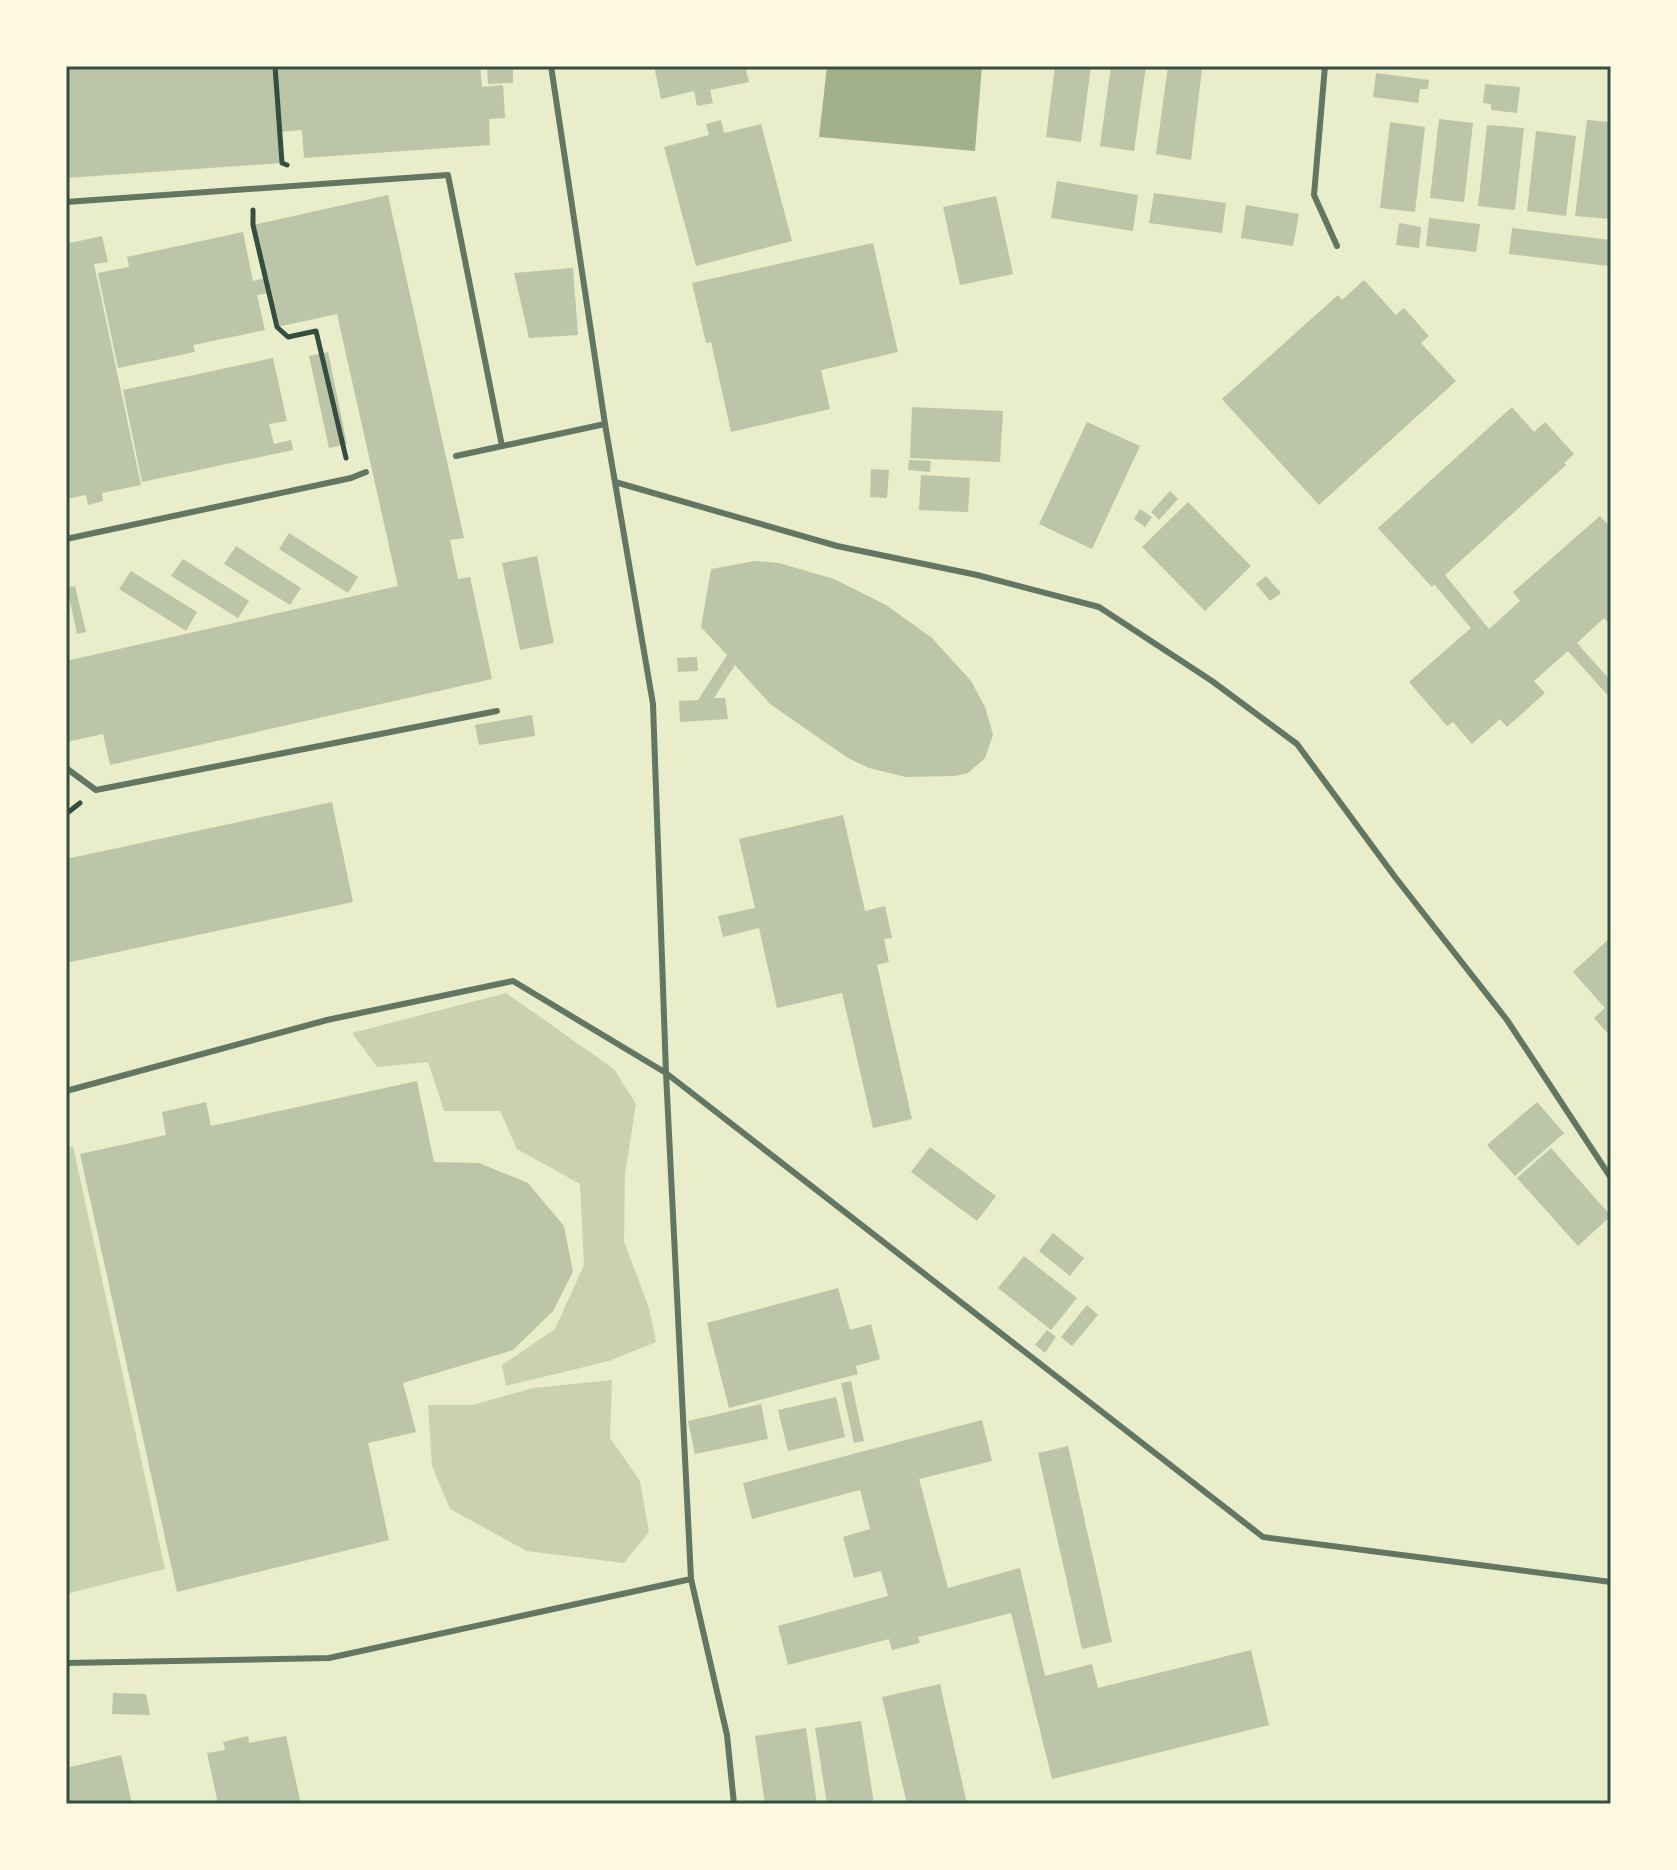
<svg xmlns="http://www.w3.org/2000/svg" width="1677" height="1870" font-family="'PT Serif',serif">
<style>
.green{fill:#cad2ad}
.water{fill:#a3b18a}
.building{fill:#bcc5a7}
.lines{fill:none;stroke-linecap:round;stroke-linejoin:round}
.path{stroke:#344e41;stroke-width:5}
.service{stroke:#617663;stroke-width:6}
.neatline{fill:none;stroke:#344e41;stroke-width:3}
</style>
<rect width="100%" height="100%" fill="#e9edc9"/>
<path class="green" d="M506,993L614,1069L636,1104L625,1174L624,1241L649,1308L656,1342L609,1361L506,1386L502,1365L555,1329L584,1265L580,1184L517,1149L500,1111H444L428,1062L377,1067L352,1033Z
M73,1146L165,1569L66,1594V1148Z
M612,1380L610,1438L640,1481L649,1532L624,1563L527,1551L450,1509L432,1466L428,1405H472L533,1388Z"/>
<path class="water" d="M827,66H982L975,151L819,137Z"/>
<path class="building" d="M66,66H480L482,87L503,85L505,118L489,119L490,145L304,158L302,130L280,132L282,163L66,178Z
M487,66H513V83L488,84Z
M654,66H745L749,82L710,90L713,103L697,106L694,91L661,99Z
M1055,66H1091L1081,142L1046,137Z
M1111,66H1146L1134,151L1100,146Z
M1168,66L1202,69L1191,160L1156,154Z
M1376,73L1429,80L1428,89H1420L1418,103L1373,97Z
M1485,84L1520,87L1517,113L1491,110V104L1483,103Z
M1439,119L1473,123L1464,202L1430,198Z
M721,120L724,133L761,124L792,241L696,266L664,147L709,135L706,124Z
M1587,120L1611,122L1610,219L1575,216Z
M1390,122L1425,127L1415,212L1380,208Z
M1487,125L1524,128L1515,210L1478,206Z
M1536,131L1576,136L1566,216L1527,211Z
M1057,181L1138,195L1133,231L1051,218Z
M1154,193L1226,203L1222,233L1149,223Z
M388,195L464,538L450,540L458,579L470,577L492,679L110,765L103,734L66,742V661L398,586L337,314L277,327L269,293L257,295L265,330L193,345L195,352L118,368L98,273L129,267L127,257L243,232L253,281L265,278L253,225Z
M996,196L1013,274L960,285L943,207Z
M1246,205L1299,214L1293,246L1241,238Z
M1429,218L1480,224L1476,252L1426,246Z
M1399,223L1421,227L1419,248L1396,245Z
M1512,228L1611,240L1608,266L1509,254Z
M66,232L70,243L102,236L108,262L94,264L141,485L102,493L103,501L88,505L86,495L66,499Z
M873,243L898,352L821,370L830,409L731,432L711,342L706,343L692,283Z
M573,268L578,335L529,338L514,273Z
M1364,280L1396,315L1404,308L1429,336L1421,343L1456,381L1319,505L1222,399L1338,295L1342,300Z
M328,352L347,444L329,448L309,356Z
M273,358L287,421L269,424L274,444L291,440L293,450L142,482L123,390Z
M912,407L1003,411L1000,462L910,458Z
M1512,407L1534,432L1545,422L1574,454L1564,463L1566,465L1445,575L1489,629L1520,601L1513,592L1600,516L1611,528V626L1604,618L1577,643L1611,681V699L1568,651L1534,681L1545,693L1507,727L1500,719L1472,744L1453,722L1447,726L1409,682L1471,628L1434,584L1432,587L1378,528Z
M1087,422L1140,446L1092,549L1039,524Z
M909,460L931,461L930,472L908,470Z
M871,469L889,470L887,498L870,497Z
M921,475L970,478L968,512L919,510Z
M1170,491L1178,499L1159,520L1151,512Z
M1188,502L1251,566L1205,611L1142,547Z
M1140,509L1152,517L1145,527L1134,519Z
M289,533L358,577L348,593L279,549Z
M236,546L301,588L290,605L224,564Z
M537,556L554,643L520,650L502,563Z
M183,559L249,601L238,618L171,576Z
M755,561L779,563L834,579L886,605L932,638L971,681L985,707L993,735L985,758L968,773L955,776L906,777L869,768L848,758L770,704L735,665L714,698H725L728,719L680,722L679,701L698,700L727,655L701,627L711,569Z
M131,571L197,612L186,631L119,589Z
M1266,576L1281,593L1270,601L1256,584Z
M75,586L86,632L77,634L67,588Z
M697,657L698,671L678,672L677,658Z
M532,715L535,736L479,745L475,725Z
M332,802L353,902L66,963V859Z
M843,815L865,911L885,906L892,938L884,939L889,962L877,965L912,1119L873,1128L842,993L777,1008L759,928L723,937L718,916L755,908L739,839Z
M1611,937V1037L1594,1018L1605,1008L1573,972Z
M417,1081L434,1162L479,1163L528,1183L564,1226L573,1272L553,1311L513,1350L403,1383L416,1432L368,1443L389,1540L177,1592L80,1154L166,1135L162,1112L206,1102L211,1126Z
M1537,1102L1564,1133L1515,1176L1487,1145Z
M930,1147L996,1196L977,1221L911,1172Z
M1551,1148L1611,1216L1578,1246L1517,1178Z
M1053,1233L1084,1258L1070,1276L1039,1251Z
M1024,1256L1077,1298L1051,1330L998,1288Z
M838,1288L850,1330L871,1324L880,1359L856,1366L858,1374L729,1408L707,1323Z
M1087,1305L1098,1315L1072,1346L1061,1337Z
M1047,1330L1056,1337L1045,1353L1035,1345Z
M851,1381L864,1441L854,1443L841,1383Z
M836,1397L845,1437L788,1451L778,1410Z
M761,1404L768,1439L695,1454L688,1421Z
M982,1420L992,1461L919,1479L948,1588L1020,1568L1045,1676L1092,1664L1098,1688L1251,1650L1269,1725L1052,1779L1011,1613L918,1637L920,1643L892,1650L889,1639L788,1665L778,1626L888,1596L881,1571L854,1578L843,1537L870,1529L860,1490L752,1519L743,1483Z
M1068,1446L1112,1642L1082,1649L1038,1453Z
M940,1684L967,1804H907L882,1697Z
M113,1693L146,1694L150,1715L112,1714Z
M861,1721L874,1804H827L815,1728Z
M806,1728L817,1804H765L755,1736Z
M248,1736L249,1743L286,1736L301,1804H218L207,1753L225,1750L223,1742Z
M121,1755L132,1804H66V1768Z"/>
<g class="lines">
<path class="path" d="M275,66L282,163L287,165
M253,210V225L277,327L288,337L316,331L346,458
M66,814L80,803"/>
<path class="service" d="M551,66L605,424L653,704L666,1073L691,1579L727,1735L734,1804
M1325,66L1314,195L1337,246
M66,202L448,175L502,446
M456,456L605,424
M615,482L837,546L977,575L1099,607L1212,681L1297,744L1395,877L1507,1020L1611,1178
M66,539L351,478L366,472
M66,768L96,790L497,711
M66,1091L327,1020L513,981L666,1073L1263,1537L1611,1582
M66,1663L329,1658L691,1579"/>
</g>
<rect width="1677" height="1870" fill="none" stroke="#fefae0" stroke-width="136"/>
<rect x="68" y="68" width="1541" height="1734" class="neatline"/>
</svg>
